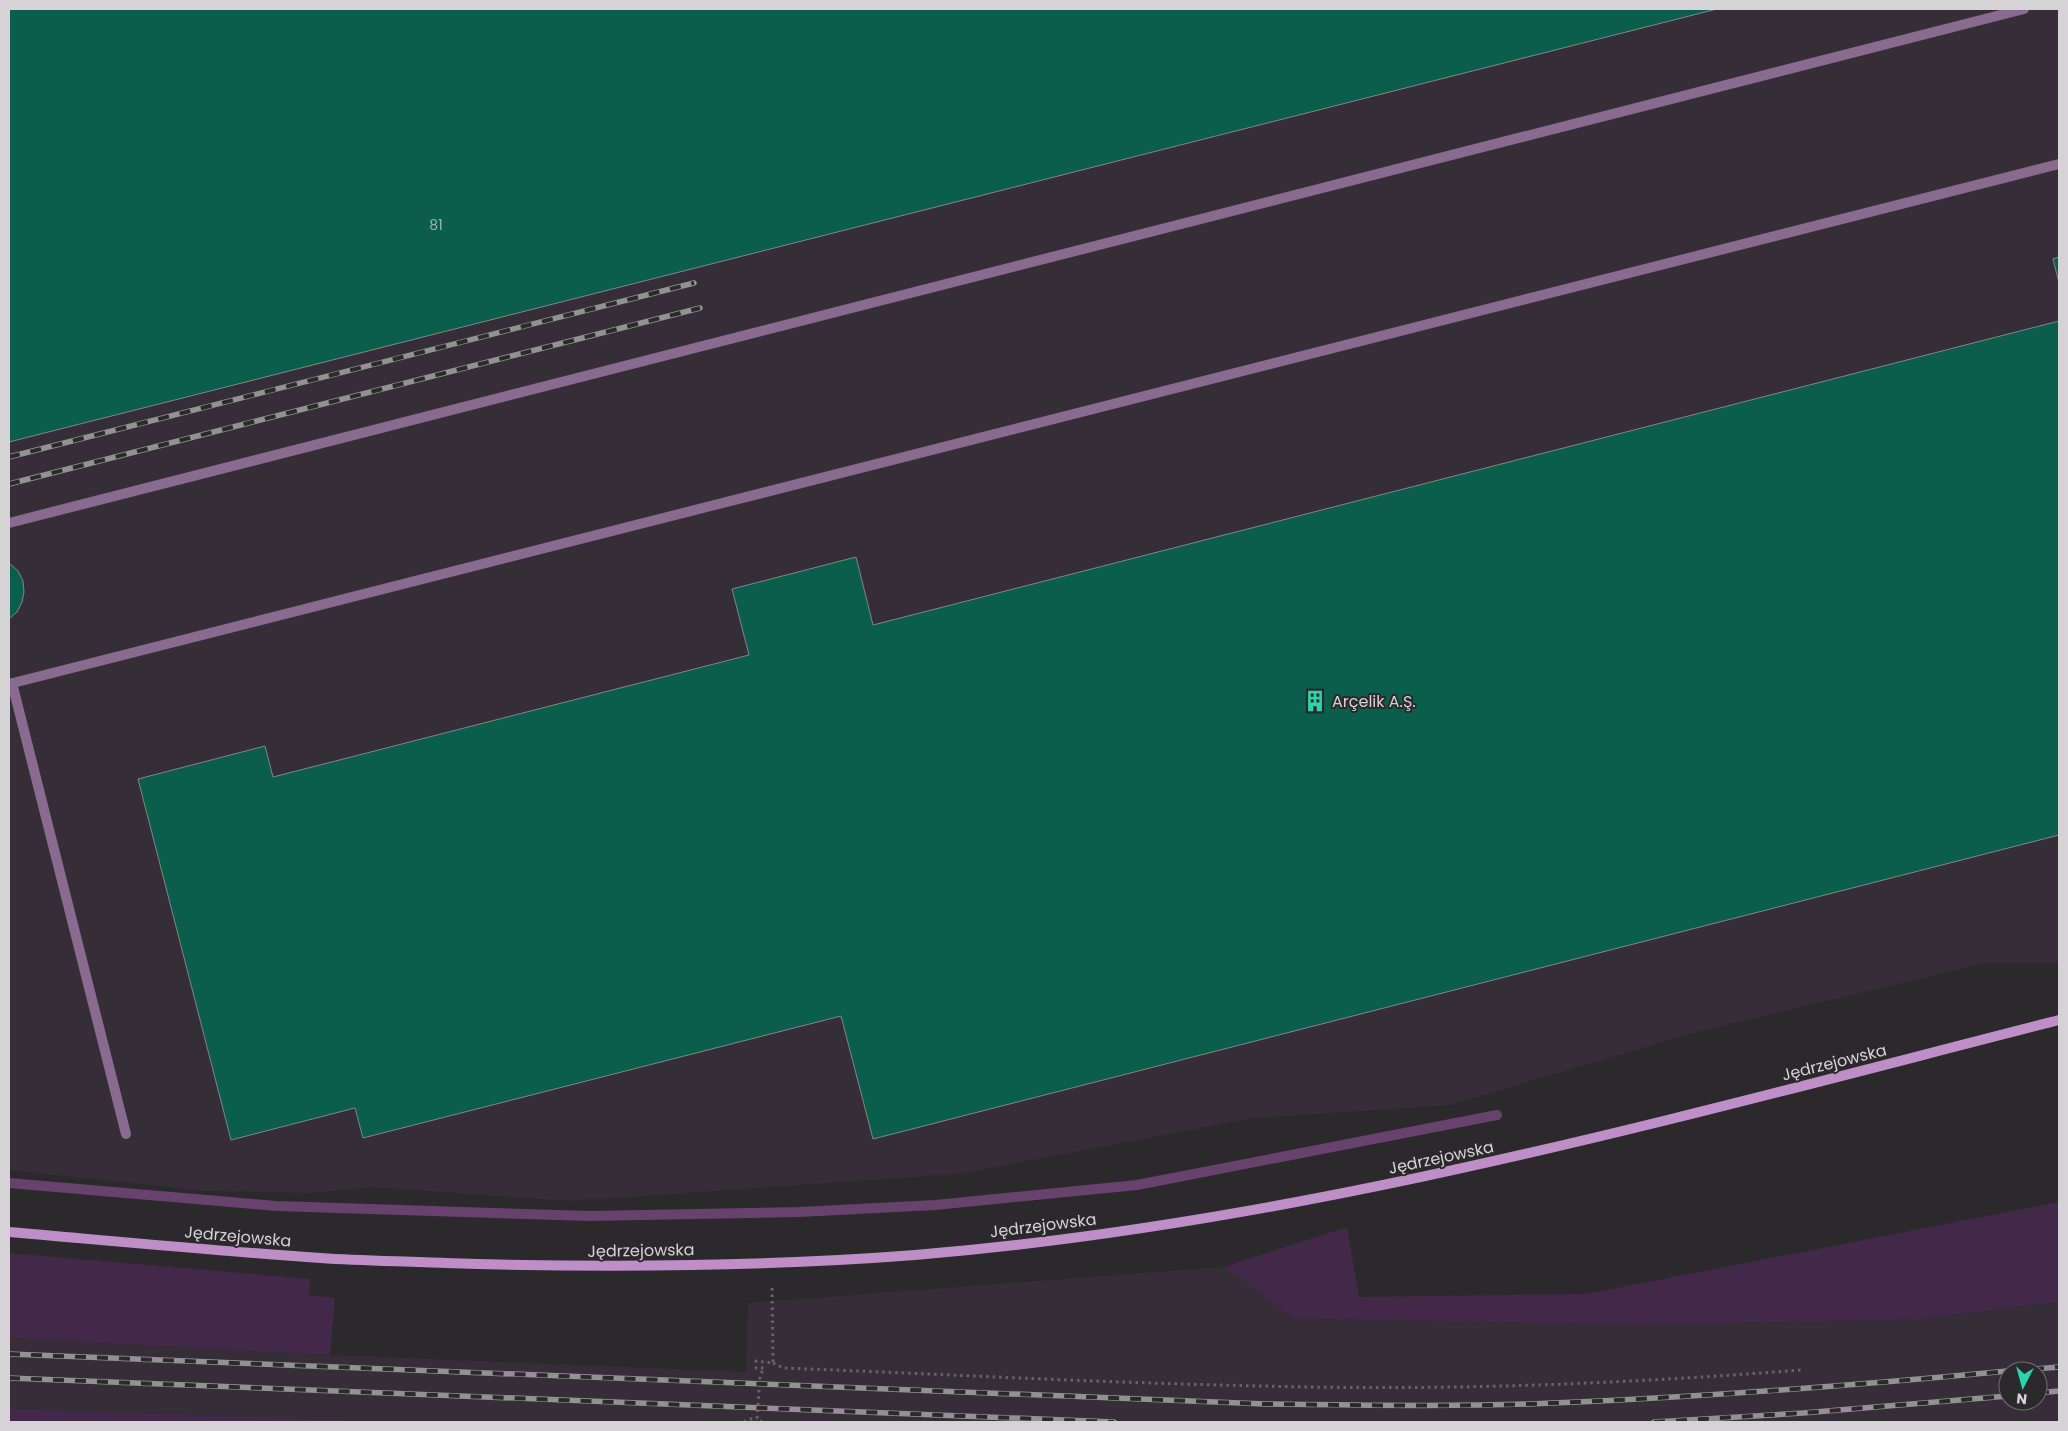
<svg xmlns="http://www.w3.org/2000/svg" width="2068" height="1431" font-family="Poppins,sans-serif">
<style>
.built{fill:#352e37;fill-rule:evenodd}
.green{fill:#432949}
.forest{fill:#66426d}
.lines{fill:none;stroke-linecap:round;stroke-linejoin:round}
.stream{stroke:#66426d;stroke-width:10}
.building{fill:#0b5e4b;stroke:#818785}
.path{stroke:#666467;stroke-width:3;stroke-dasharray:2.5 4;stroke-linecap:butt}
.lane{stroke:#886b8e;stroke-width:10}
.secondary{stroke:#be8fc7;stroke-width:10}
.rail-casing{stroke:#949194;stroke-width:5.5}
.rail{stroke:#2c292c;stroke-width:4;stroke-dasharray:11;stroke-linecap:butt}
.labels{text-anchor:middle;stroke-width:4;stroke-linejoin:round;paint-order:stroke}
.number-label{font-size:14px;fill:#a2b6b3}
.poi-label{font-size:16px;fill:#d5d3d6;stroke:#2c292c;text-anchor:start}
.street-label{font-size:16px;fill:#d5d3d6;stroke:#2c292c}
</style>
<rect width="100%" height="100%" fill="#2c292c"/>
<path class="built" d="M9,9H2059V963H1986L1700,1031L1450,1105L1254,1118L957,1174L569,1201L374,1187L307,1193L205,1191L9,1170Z
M1224,1267L1293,1318L1633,1325L1918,1319L2059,1302V1422H9V1338L330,1355L746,1372L748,1303ZM2008,1371H2038V1401H2008Z"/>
<path class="green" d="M2059,1202V1302L1918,1319L1633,1325L1293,1318L1224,1267L1347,1227L1359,1297L1586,1294Z
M9,1253L310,1279L309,1295L335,1298L330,1355L9,1338Z
M9,1409L356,1421L357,1422H9Z"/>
<path class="forest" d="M356,1421H535L538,1422H357Z"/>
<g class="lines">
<path class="stream" d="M9,1183L276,1206L589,1216L799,1212L935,1205L1137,1185L1497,1115"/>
</g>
<path class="building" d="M9,9H1717L9,442Z
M2059,257V283L2053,259Z
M2059,321V835L873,1139L841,1016L363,1138L355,1108L231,1140L138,779L265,746L273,777L749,655L732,589L856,557L873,625Z
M9,563L18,571L23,581L24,592L22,602L17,612L9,619Z"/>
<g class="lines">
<path class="path" d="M773,1363L783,1368C943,1374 1103,1383 1264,1386C1442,1391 1622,1384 1801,1370
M744,1422L750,1419H757
M762,1422L757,1419L760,1376L764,1368H756V1361L773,1363L772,1284"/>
<path class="lane" d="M9,523L2024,9
M12,683L126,1134
M9,684L2059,164"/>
<path class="secondary" d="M9,1232C113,1241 217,1251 321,1258C362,1261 404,1261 446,1263C602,1268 759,1267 915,1255C1305,1223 1682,1116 2059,1020"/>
<g class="rail-casing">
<path id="rail" d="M9,457L694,283
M9,484L700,308
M9,1354L1265,1404C1353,1405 1441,1407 1529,1404C1689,1398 1849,1386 2008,1371
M2011,1371L2059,1367
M9,1378L1114,1422
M2038,1393L2059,1391
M1654,1422L1803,1413L2008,1396"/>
</g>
<use href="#rail" class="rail"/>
</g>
<defs>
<g id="building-bare" transform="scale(1.725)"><path d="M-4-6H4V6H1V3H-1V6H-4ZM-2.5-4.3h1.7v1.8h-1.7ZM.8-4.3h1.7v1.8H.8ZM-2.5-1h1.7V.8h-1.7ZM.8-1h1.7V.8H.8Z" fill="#2ad5ac" stroke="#2c292c" stroke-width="2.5" paint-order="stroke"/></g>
</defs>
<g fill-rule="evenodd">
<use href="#building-bare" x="1315" y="701"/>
</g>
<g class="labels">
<g class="number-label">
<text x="436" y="230">81</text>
</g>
<g class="poi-label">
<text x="1332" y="707">Arçelik A.Ş.</text>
</g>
<g class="street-label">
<text transform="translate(1834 1062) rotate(-14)" y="6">Jędrzejowska</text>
<text transform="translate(1441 1157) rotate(-12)" y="6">Jędrzejowska</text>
<text transform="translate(1043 1225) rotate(-7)" y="6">Jędrzejowska</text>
<text transform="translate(238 1236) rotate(5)" y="6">Jędrzejowska</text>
<text transform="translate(641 1250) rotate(-1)" y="6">Jędrzejowska</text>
</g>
</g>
<rect width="2068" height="1431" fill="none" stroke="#d5d3d6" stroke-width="20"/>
<g transform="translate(2023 1386) rotate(186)"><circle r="24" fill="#2c292c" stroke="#706d70"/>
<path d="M0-4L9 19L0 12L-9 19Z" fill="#2ad5ac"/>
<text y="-8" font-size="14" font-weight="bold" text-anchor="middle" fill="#d5d3d6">N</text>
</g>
</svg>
